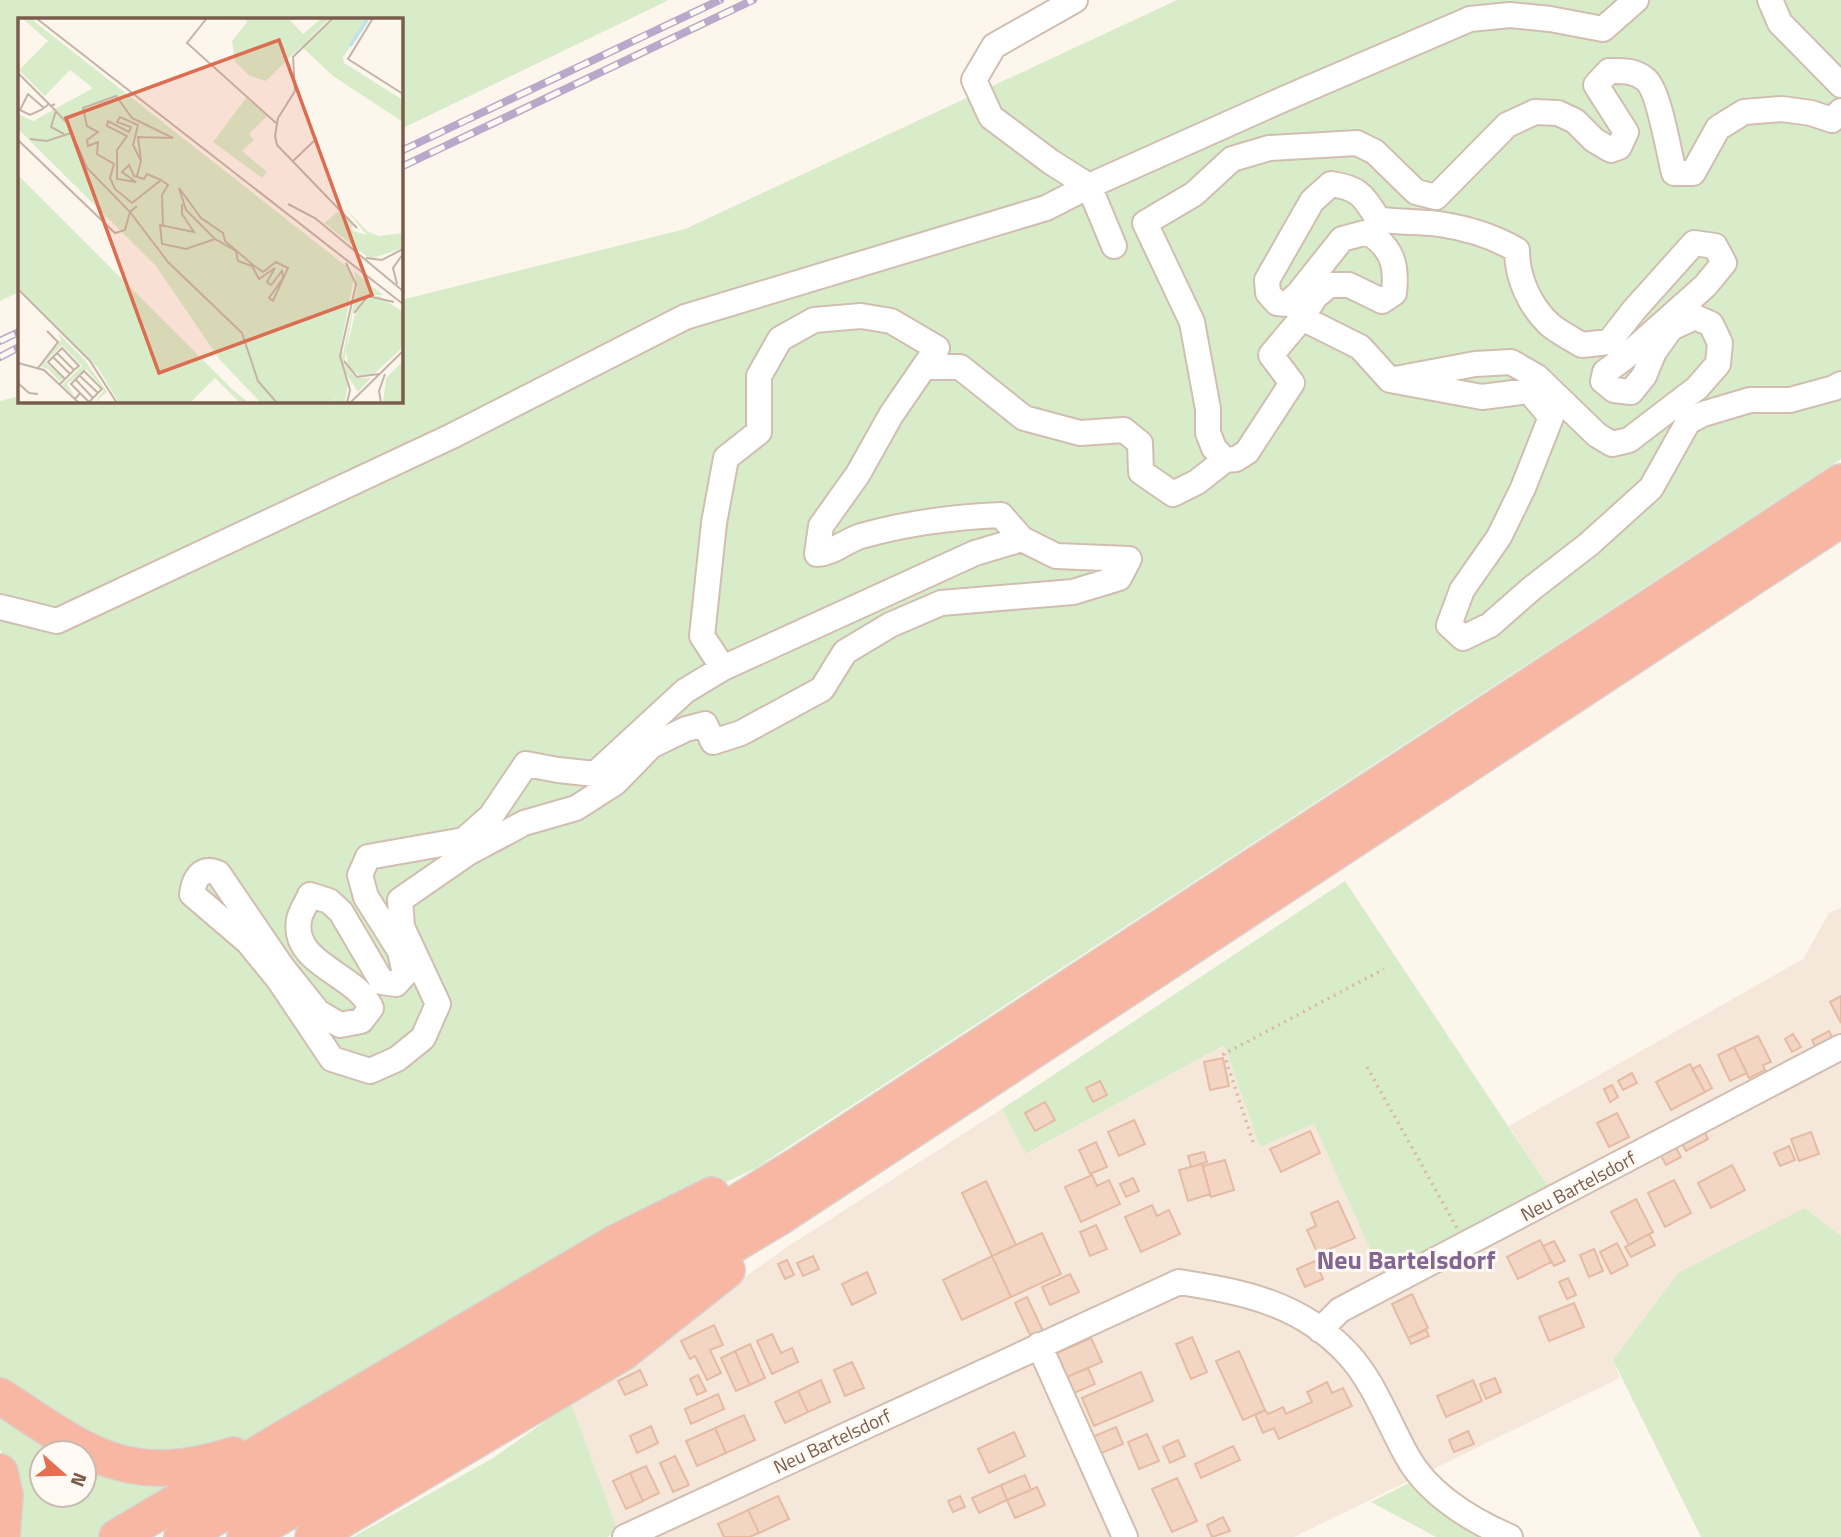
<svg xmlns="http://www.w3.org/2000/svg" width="1841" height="1537" font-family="'Titillium Web',sans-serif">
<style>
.residential{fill:#f5e8da}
.green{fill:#d8ecc9}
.building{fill:#f3d5c3;stroke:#e6bba3;stroke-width:2}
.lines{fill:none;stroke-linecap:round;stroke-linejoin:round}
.minor-casing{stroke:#d1beb0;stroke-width:28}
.highway-casing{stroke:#dad1cd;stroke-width:38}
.path{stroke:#d9b8a5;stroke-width:3.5;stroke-dasharray:2 5;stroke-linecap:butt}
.minor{stroke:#fff;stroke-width:24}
.highway{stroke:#f7b7a3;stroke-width:35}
.rail-casing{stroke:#b9a8c9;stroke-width:8}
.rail{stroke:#fffaf3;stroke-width:5;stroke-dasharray:16;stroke-linecap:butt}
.labels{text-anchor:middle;stroke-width:6;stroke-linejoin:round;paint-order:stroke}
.street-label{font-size:19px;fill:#7a5c4d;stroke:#fffaf3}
.district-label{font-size:26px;font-weight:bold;fill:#846695;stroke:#fffaf3}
.inset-river{fill:none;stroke:#bfe3e8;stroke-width:3.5}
.inset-road{fill:none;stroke:#c5b3a7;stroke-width:2}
.view{fill:#dc6d51;fill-opacity:0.15;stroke:#dc6d51;stroke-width:3.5}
.inset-edge{fill:none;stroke:#7a5c4d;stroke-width:3.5}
</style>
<rect width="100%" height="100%" fill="#fdf6ec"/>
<path class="residential" d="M1841,908V1236L1805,1208L1613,1360L1620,1378L1294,1537H619L571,1403L784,1249L1002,1109L1027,1154L1224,1045L1260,1146L1314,1124L1385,1281L1551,1191L1509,1126L1803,959L1829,913Z"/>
<path class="green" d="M0,0H669L401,129V19H19V292L0,301Z
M1177,0H1841V459L756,1168L718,1186L246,1441L152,1463L0,1388V401L19,396V401H401V300L685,229Z
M1345,881L1552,1192L1385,1282L1314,1124L1260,1147L1224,1045L1026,1154L1002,1109Z
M1805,1208L1841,1236V1537H1701L1613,1360L1679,1272Z
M571,1403L618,1531L607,1537H353L493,1458Z
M0,1413L64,1453H42V1495H84V1465L175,1484L100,1537H11L7,1467L0,1449Z
M1413,1481L1493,1537H1436L1371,1502Z"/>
<path class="building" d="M1841,996V1023L1830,1002Z
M1829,1031L1834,1041L1817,1050L1812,1040Z
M1793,1034L1801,1047L1792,1052L1785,1039Z
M1758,1036L1771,1062L1763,1065L1765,1070L1749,1078L1734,1047Z
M1734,1047L1747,1073L1730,1081L1718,1055Z
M1223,1058L1229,1086L1210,1090L1204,1062Z
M1690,1064L1705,1092L1671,1110L1656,1082Z
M1700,1065L1712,1088L1705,1092L1692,1069Z
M1632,1073L1637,1083L1623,1090L1618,1081Z
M1100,1081L1107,1095L1093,1102L1086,1088Z
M1612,1085L1618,1097L1610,1102L1604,1089Z
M1045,1102L1055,1120L1035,1131L1025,1113Z
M1617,1113L1629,1137L1609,1147L1597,1123Z
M1134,1120L1145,1144L1119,1156L1108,1132Z
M1703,1128L1708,1139L1686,1151L1680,1140Z
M1310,1131L1320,1153L1281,1172L1270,1149Z
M1811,1132L1819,1154L1799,1161L1791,1139Z
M1096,1142L1107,1167L1090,1174L1079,1150Z
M1674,1144L1681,1157L1666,1165L1659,1152Z
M1789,1146L1795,1160L1780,1166L1774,1153Z
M1204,1152L1207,1162L1191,1167L1188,1156Z
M1225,1160L1234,1190L1211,1197L1203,1166Z
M1202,1164L1210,1194L1188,1201L1179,1170Z
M1732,1165L1745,1190L1711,1208L1698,1183Z
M1092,1175L1097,1186L1109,1180L1120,1204L1081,1222L1065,1187Z
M1133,1178L1139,1191L1126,1197L1120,1184Z
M1674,1180L1691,1213L1665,1227L1648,1193Z
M986,1181L1016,1245L992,1256L962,1193Z
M1636,1199L1653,1232L1629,1245L1611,1212Z
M1338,1201L1355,1238L1318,1254L1307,1230L1316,1226L1311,1213Z
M1152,1205L1157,1216L1169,1210L1180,1234L1141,1252L1125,1217Z
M1096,1225L1107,1249L1090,1256L1080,1232Z
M1042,1233L1061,1274L1011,1297L992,1256Z
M1649,1234L1655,1245L1631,1257L1625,1247Z
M1540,1240L1551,1262L1518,1279L1507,1257Z
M1554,1241L1565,1261L1554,1266L1543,1246Z
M1617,1243L1628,1265L1611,1274L1600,1252Z
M1594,1249L1603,1271L1589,1277L1580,1255Z
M813,1256L819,1269L803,1276L797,1263Z
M992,1256L1011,1297L962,1320L943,1280Z
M787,1260L794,1275L785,1279L778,1264Z
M1315,1261L1323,1279L1305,1287L1297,1269Z
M867,1272L876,1293L852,1305L842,1284Z
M1070,1274L1079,1292L1050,1305L1042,1287Z
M1568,1278L1576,1295L1567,1299L1559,1282Z
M1412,1294L1428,1328L1408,1338L1392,1304Z
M1027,1297L1043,1331L1031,1337L1015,1303Z
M1574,1303L1584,1327L1549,1341L1539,1317Z
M714,1325L723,1345L710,1350L721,1373L707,1380L695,1356L690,1359L681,1341Z
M1426,1330L1429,1336L1411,1344L1408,1338Z
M772,1334L781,1353L792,1348L798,1362L772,1374L757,1341Z
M1192,1337L1207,1372L1191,1379L1176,1344Z
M1091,1338L1102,1362L1067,1377L1057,1353Z
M750,1344L765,1378L750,1385L735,1351Z
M735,1351L750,1385L736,1391L721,1358Z
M1239,1351L1265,1410L1243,1420L1216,1361Z
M852,1362L864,1388L845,1396L834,1370Z
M1088,1368L1095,1384L1074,1393L1067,1377Z
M640,1370L647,1385L625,1395L618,1381Z
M1141,1372L1153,1401L1094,1426L1082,1398Z
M698,1375L706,1391L697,1395L690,1379Z
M1495,1378L1501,1392L1486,1399L1480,1384Z
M821,1380L830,1402L808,1412L798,1391Z
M1473,1380L1482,1401L1446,1417L1437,1396Z
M1327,1382L1332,1393L1343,1388L1352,1406L1279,1439L1274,1428L1263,1433L1255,1415L1265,1410L1268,1414L1283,1407L1286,1414L1312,1402L1307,1392Z
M798,1391L808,1412L785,1423L775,1402Z
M718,1394L724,1409L691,1424L685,1409Z
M744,1415L755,1440L726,1453L715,1428Z
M651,1426L658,1443L637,1453L630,1436Z
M1116,1427L1123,1444L1097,1455L1090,1438Z
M715,1428L726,1453L697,1466L686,1441Z
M1468,1431L1474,1444L1454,1452L1449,1440Z
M1014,1432L1025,1456L989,1473L978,1449Z
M1147,1434L1159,1461L1139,1469L1128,1442Z
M1178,1440L1185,1456L1170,1463L1163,1447Z
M1233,1446L1240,1460L1201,1478L1195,1464Z
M675,1456L689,1485L673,1492L660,1463Z
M646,1466L659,1493L643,1501L630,1473Z
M630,1473L643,1501L626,1509L613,1481Z
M1025,1475L1031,1490L1007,1500L1001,1485Z
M1177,1478L1197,1521L1172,1532L1152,1489Z
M1001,1485L1007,1500L979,1513L972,1498Z
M1037,1487L1045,1505L1015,1518L1007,1500Z
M778,1496L789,1519L759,1533L748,1510Z
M960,1496L965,1507L953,1512L948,1501Z
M748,1510L759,1533L749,1537H724L718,1524Z
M1223,1517L1230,1531L1212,1537L1207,1525Z"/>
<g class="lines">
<g class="minor-casing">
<path id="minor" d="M1075,0L994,46L974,80L991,117L1051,162L1089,186L1286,98L1470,19L1510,15L1550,19L1603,29L1636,0
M1770,0L1780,23L1841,85
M1302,318L1360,347L1390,380L1482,397L1529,391L1551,417L1523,488L1499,537L1462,590L1449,625L1463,638L1490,625L1531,589L1589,544L1651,488L1688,422L1703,414L1750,400H1790L1834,388L1841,384
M924,367H960L1024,418L1080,433L1124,430L1140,443L1141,472L1173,494L1197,482L1225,460
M1390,380L1475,364L1511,362L1537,377L1597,435L1612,444L1629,440L1697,388L1718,364L1720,343L1711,324L1695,317L1671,328L1654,352L1644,376L1631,392L1614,390L1603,381L1605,372L1623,359L1705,286L1724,263L1715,246L1694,243L1634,310L1609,342L1582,345C1572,339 1558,332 1549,324C1529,305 1517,277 1517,250C1493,236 1466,228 1439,224C1418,221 1398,223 1378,219C1363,196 1360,188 1331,184L1312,201L1267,280L1268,293L1277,303L1287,304L1299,293L1342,239L1368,232C1393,249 1397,265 1394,293L1382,301L1349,285H1329L1315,297L1302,318L1271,355L1292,383L1247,452L1236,459L1225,460L1214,448L1208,433V409L1192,322L1145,223L1194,194L1232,159L1269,148L1357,143L1375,152L1416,192L1436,197L1507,125L1535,112L1558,113L1575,121L1594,140L1611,150L1619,147L1626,132L1596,85L1609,71C1623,71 1634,70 1645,79C1659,89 1669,154 1674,173H1693L1718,128L1744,112L1782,109L1811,113L1832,120L1841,111
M1022,539L1056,556L1129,559L1119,578L1073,592L941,603L890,625L845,652L822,689L741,733L713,742L705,724L686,729L651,746L615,783L576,808L524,823L468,853L400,900L402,927L438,1004L423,1038L397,1059L370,1071L332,1059L279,980L248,942L192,894C194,879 201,866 218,873L282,967L318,1012L340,1025L361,1021L371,1008C357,974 291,964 299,920C300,912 307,903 310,895L329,901L341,912L382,982L396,984L405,974L400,951L366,897L360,875L368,857L464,840L491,816L526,764L558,770L595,774L685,691L723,668L975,553Z
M0,607L57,621L452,436L685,317L1046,208L1089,186L1114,246
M723,668L702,636L714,523L726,458L759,432V376L780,339L814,320L861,316L891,321L937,348L891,415L858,474L821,526L817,554C834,553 845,541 861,536C907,523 954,517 1001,515L1022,539
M1320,1330L1340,1310L1841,1047
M1039,1345L1125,1537
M625,1537L1179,1282C1243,1292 1301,1303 1348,1354C1374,1382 1388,1422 1407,1456C1428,1494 1471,1520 1510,1537"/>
</g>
<g class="highway-casing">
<path id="highway" d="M0,1396C85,1452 127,1489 233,1455
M0,1472L5,1495L2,1537
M117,1537L615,1243L712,1195
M182,1537L435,1388L800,1164L1841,482
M245,1537L378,1459L778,1218L1841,519
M313,1537L622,1353L727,1270"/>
</g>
<path class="path" d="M1367,1067L1457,1228
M1253,1142L1224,1054L1384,969"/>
<use href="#minor" class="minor"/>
<use href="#highway" class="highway"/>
<g class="rail-casing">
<path id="rail" d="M401,151L720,0
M401,167L753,0
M0,341L19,332
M0,357L19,347"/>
</g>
<use href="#rail" class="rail"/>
</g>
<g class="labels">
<g class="street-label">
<text transform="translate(1578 1186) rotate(-28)" y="7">Neu Bartelsdorf</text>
<text transform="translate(832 1441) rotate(-25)" y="7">Neu Bartelsdorf</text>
</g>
<g class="district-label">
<text x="1406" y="1269">Neu Bartelsdorf</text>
</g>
</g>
<g transform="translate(18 18)">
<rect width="385" height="385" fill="#fdf6ec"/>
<path d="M4,0H12L328,248L336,260L323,327L330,365L327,385H315L321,375L314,385H243L202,342L138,248L0,111V96L15,103L75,70L52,52L27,78L1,52L30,23ZM226,0H270L285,16L304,0H312L248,63L232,58L217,44L214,23L229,4ZM317,0H352L325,39L326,45L385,82V104L315,58L283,28ZM228,80L249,98L231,116L236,122L224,133L249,154L244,160L195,124ZM0,157L214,371L231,385H222L197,360L172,385H101L80,350L0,269ZM326,189L350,214L361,218L385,215V225L378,228L385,226V230L352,241L306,205L322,192L334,204L335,213L349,217ZM336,253L365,277H348L335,293L326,345L338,360H353L340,374L327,354L324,341L339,269ZM361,278L385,294V329L356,356L344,359L330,349L328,333L339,288L347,280ZM40,315L66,341L89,374L76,385L86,372L68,351L49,366L57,379L44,367L64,348L44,327L27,344L45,360L42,364L30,351L21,348L43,322ZM385,343V385H365L368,360Z" fill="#d8ecc9"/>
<path class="inset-river" d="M332,28L349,2"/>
<path class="inset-road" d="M18,0L385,286M189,0L169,25L258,105M315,0L275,39L277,73L260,100L257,118L259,127L339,210M355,0L330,41L385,76M0,55L33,88L37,86M26,90L10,76L2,92L12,97L23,92L31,86M38,93L33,109L46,116M12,121L29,123L53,115M0,122L97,215L107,212L112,194L69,150L50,106L33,88M275,143L299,120M119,158L123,143L120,119L155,120L114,100L98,78L65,90L69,108L80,114L69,122L70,128L80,124L79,136L96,146L92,160L97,171L114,185L143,162L129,156L126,161L116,158L111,147L104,154L118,164L99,161V132L109,118L89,108L90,103L111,114L113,109L99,104L102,99L120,107L115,127L123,143M143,162L150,167L144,177L145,207M161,170L183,200L205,215L207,223L235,247L245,254L258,244L270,250L255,283L251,280L265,260L264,253L253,267L249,264L257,250L241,261L234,248L220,243L218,233L197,221L168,192ZM164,186V196L176,214L142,207L144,226L168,231L197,221M270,186L297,200L385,273M119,188L112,194L150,244L224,315L240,363L259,385M348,240L364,242L385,231M328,245L338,266L322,338L332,372L329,385M379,266L375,250L385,236M0,271L72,343L99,385M336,295L350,278L376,284M39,335L56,352M35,339L52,356M326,343L339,359L361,356M0,345L26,352L61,385M20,350L40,324L29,313M62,358L80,375M58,362L75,380M0,365L11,375L20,376M42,366L56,352L61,348L44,330L30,344L47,361M57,381L62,375L71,384L84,371L66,353L53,366L62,375M332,385L385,333M363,385L361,373L367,356"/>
<path class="view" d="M261,22L354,277L141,355L48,100Z"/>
<rect width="385" height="385" class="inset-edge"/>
</g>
<g transform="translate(63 1474) rotate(110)"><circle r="33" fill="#fffaf3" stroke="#cabbb1" stroke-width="2"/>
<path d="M0-5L12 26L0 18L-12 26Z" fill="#e76f51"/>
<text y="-10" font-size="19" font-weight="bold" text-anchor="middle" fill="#7a5c4d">N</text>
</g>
</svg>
